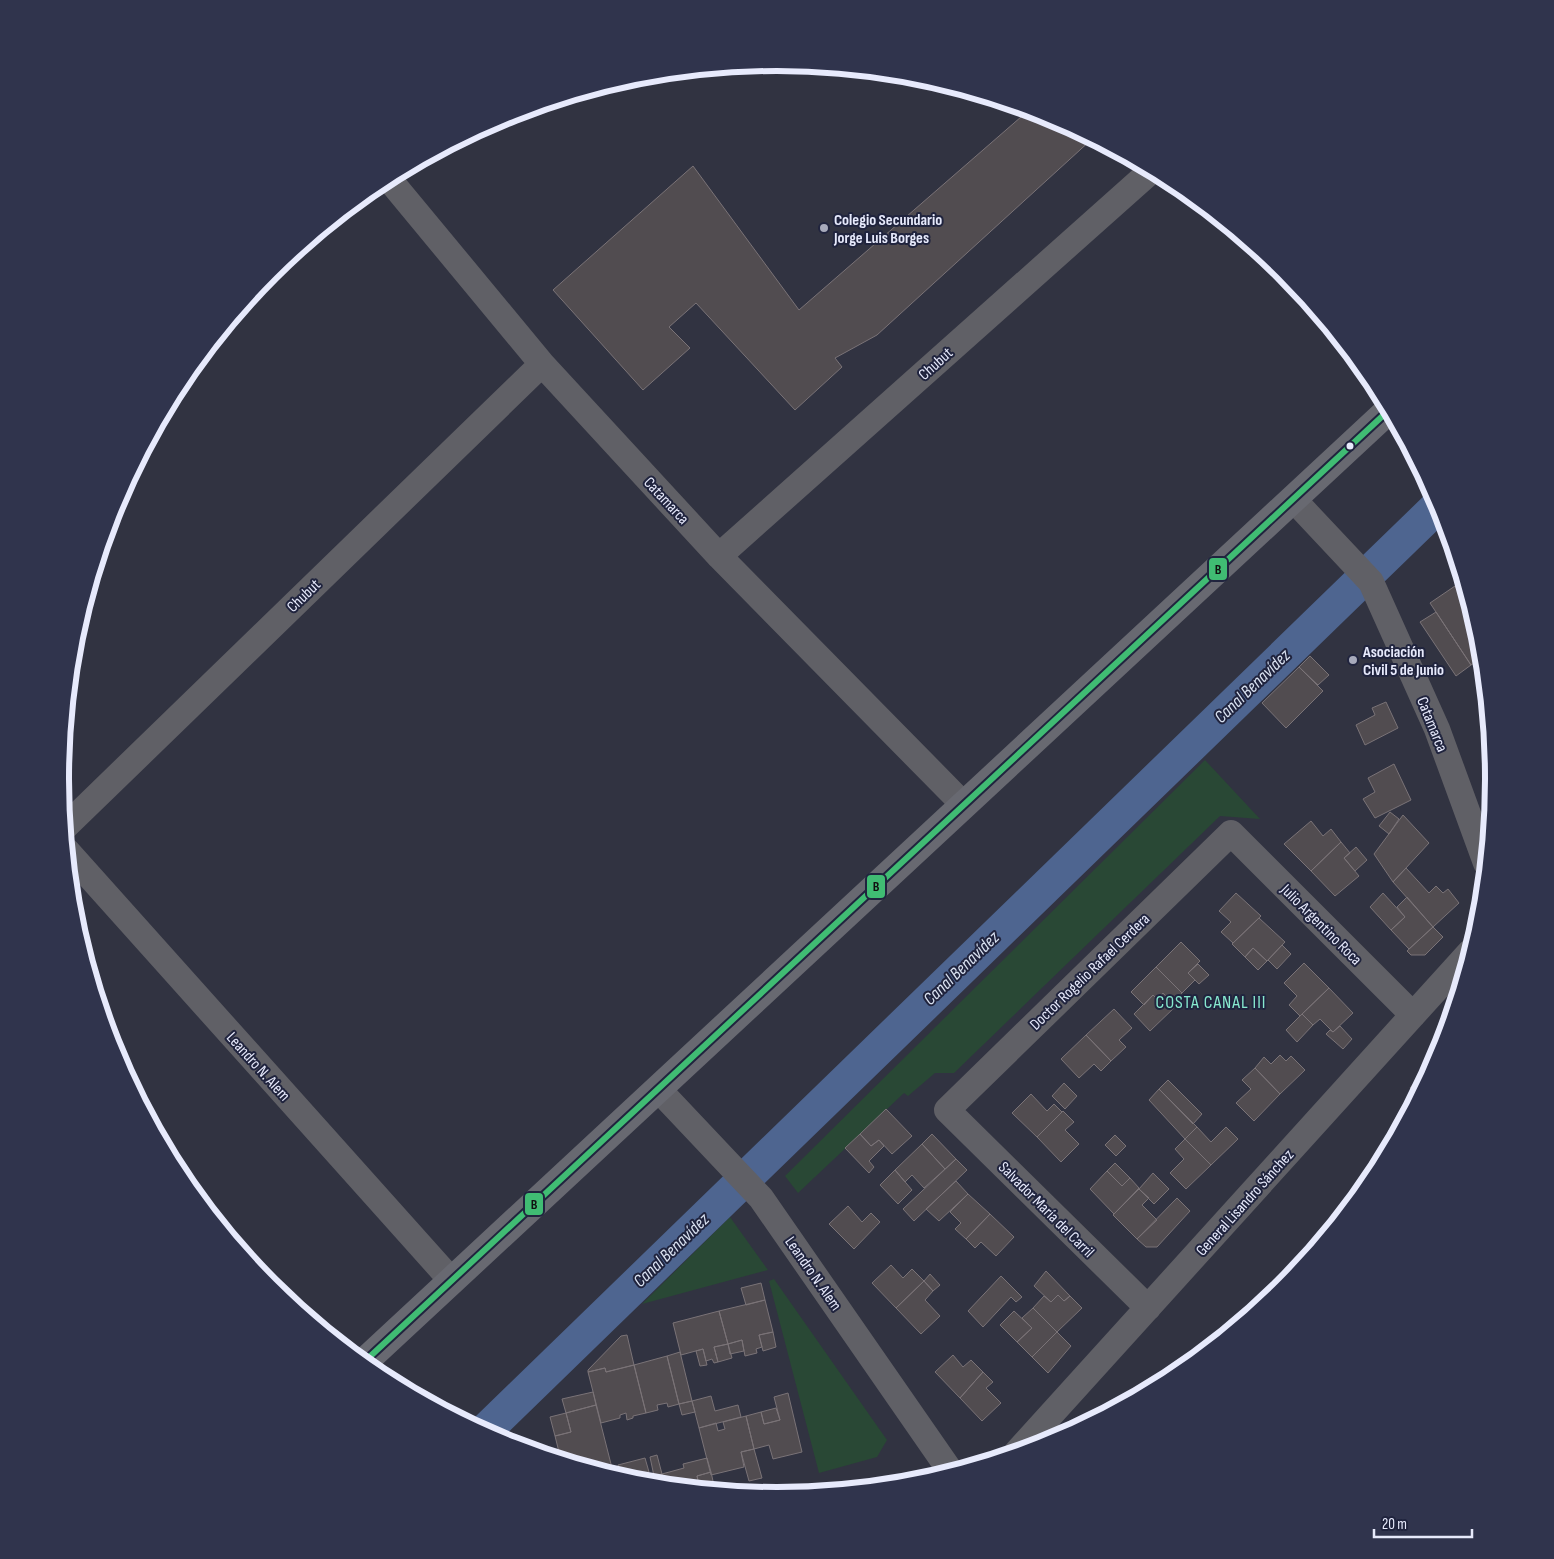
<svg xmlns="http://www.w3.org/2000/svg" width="1554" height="1559" font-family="'Sofia Sans Condensed',sans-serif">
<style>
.green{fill:#294835}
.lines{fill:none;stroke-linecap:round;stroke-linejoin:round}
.canal{stroke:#4e6590;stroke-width:34}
.building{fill:#514c50;stroke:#7a7377}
.street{stroke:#606066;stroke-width:26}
.primary{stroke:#686971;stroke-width:28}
.bus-1-casing{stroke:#20243e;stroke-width:10}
.bus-1{stroke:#40bc73;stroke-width:6}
.poi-dot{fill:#a7aabb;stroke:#20243e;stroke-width:2}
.bus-dot{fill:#e7eafc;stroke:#20243e;stroke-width:2}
.labels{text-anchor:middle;stroke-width:4;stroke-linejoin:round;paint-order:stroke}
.poi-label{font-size:16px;font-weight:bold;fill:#e7eafc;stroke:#20243e;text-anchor:start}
.street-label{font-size:16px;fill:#e7eafc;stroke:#20243e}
.water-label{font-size:18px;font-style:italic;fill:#dae2f1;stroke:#20243e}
.neighbourhood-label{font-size:18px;letter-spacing:1px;fill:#87e9cf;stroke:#20243e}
.rim{fill:none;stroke:#e7eafc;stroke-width:6}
.line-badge{stroke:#20243e;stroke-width:2}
.pale-badge-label{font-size:14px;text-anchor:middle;font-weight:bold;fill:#111}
</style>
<rect width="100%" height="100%" fill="#313341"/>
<path class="green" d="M1205,760L1260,819L1220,816L954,1073H935L908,1096L904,1093L798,1193L785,1176Z
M730,1217L768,1270L642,1304Z
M774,1279L887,1440L877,1457L819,1473L769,1281Z"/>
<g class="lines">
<path class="canal" d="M484,1432L1439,505"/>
</g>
<path class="building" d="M1029,110L1052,117L1092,139L877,335L835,358L842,367L795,410L696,303L669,327L690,348L643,390L553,290L693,166L799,310Z
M1455,586L1472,613L1480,640L1482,658L1471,665L1430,603Z
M1436,612L1471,665L1456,676L1420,622Z
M1310,656L1329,675L1318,685L1299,667Z
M1299,667L1323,691L1286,728L1262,703Z
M1386,702L1398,728L1365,745L1356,725L1375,715L1372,708Z
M1394,764L1411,800L1375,818L1363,799L1375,792L1368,778Z
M1390,812L1399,819L1389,834L1379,826Z
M1403,815L1429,843L1393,882L1374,854Z
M1311,821L1323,836L1331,829L1341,842L1311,871L1284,844Z
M1341,842L1350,853L1344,858L1359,876L1335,896L1311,871Z
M1356,847L1367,860L1355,871L1344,858Z
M1406,868L1429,893L1436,886L1443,893L1448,889L1459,903L1433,927L1393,882Z
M1236,893L1261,916L1233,943L1221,932L1231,922L1219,911Z
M1383,893L1405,917L1391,930L1370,907Z
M1407,897L1433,927L1409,949L1391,930L1405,917L1397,907Z
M1259,918L1285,942L1267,961L1253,948L1245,957L1232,944Z
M1433,927L1443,937L1425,955H1411L1407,951Z
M1181,942L1200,961L1188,973L1195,980L1182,993L1156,967Z
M1282,945L1291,954L1277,969L1268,960Z
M1253,948L1267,961L1258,970L1245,957Z
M1304,963L1329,988L1300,1016L1289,1005L1297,996L1284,983Z
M1198,964L1209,975L1199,984L1188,973Z
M1156,967L1182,993L1173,1003L1163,993L1157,999L1153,995L1144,1005L1131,992Z
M1329,988L1353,1013L1333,1032L1320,1019L1313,1025L1302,1014Z
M1163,993L1176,1006L1150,1031L1134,1014L1153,995L1157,999Z
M1114,1009L1132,1028L1119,1040L1126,1047L1111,1061L1086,1035Z
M1302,1014L1313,1025L1297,1042L1286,1030Z
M1340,1026L1352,1039L1343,1049L1326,1034L1330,1030L1333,1032Z
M1086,1035L1111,1061L1101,1071L1094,1064L1079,1078L1061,1059Z
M1280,1055L1286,1061L1291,1056L1305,1070L1280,1094L1255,1068L1264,1057L1271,1064Z
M1439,1055L1418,1094L1410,1088Z
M1255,1068L1280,1094L1254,1121L1236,1103L1251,1089L1242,1080Z
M1168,1080L1202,1114L1193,1124L1159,1089Z
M1064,1083L1077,1096L1065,1109L1052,1096Z
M1159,1089L1197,1127L1185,1139L1149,1100Z
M1031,1094L1047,1111L1054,1104L1062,1112L1037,1137L1012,1113Z
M886,1109L912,1136L892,1154L879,1140L871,1146L860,1134Z
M1063,1111L1074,1122L1065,1130L1079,1144L1061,1162L1037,1137Z
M1197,1127L1211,1142L1226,1127L1238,1139L1211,1165L1185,1139Z
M860,1134L871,1146L879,1140L884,1146L869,1161L874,1167L869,1173L845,1148Z
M932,1134L956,1159L945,1169L922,1144Z
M1115,1135L1126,1146L1116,1156L1105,1145Z
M1185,1139L1211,1165L1186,1189L1170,1173L1184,1159L1175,1149Z
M922,1144L945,1169L924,1188L912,1175L905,1182L895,1170Z
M956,1159L967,1170L914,1221L903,1209Z
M1115,1163L1130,1178L1122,1186L1107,1171Z
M895,1170L912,1190L898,1204L880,1185Z
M1107,1171L1122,1186L1130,1178L1139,1188L1114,1214L1090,1189Z
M1153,1173L1169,1189L1154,1204L1139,1189Z
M956,1181L968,1194L939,1221L926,1209Z
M1139,1189L1149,1198L1142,1205L1157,1220L1137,1239L1113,1215Z
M968,1194L990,1214L966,1239L955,1229L961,1223L950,1212Z
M1177,1198L1190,1211L1157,1247H1146L1137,1239Z
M848,1206L862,1222L871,1213L880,1222L854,1249L829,1224Z
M990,1214L1014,1237L996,1256L981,1242L975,1248L966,1239Z
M891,1265L903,1278L912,1269L924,1281L896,1308L872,1283Z
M1046,1271L1070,1296L1064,1301L1058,1295L1051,1302L1034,1286Z
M930,1274L940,1285L933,1291L924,1281Z
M1001,1276L1022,1297L1016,1302L1011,1297L983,1327L968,1311Z
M924,1281L933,1291L925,1300L940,1316L921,1334L896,1308Z
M761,1283L765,1300L746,1305L741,1288Z
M1058,1295L1064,1301L1070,1296L1082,1308L1057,1332L1033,1308L1044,1296L1051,1302Z
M765,1300L773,1332L759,1335L762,1347L756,1349L757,1353L745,1356L742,1340L728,1344L719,1311Z
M1033,1308L1057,1332L1032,1357L1017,1342L1032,1328L1022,1318Z
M719,1311L728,1344L714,1347L718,1362L714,1363L712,1359L706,1361L703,1349L681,1355L673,1323Z
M1014,1311L1032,1328L1017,1342L1000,1325Z
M773,1332L776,1347L763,1351L759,1335Z
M1057,1332L1071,1346L1048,1373L1032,1357Z
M627,1335L634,1365L606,1372L605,1368L588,1372V1370L621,1336Z
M742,1340L744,1351L730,1354L728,1344Z
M728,1344L732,1358L718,1362L714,1347Z
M703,1349L707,1365L700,1366L696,1351Z
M680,1352L692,1401L679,1404L667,1356Z
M953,1355L963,1367L971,1360L983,1372L960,1398L935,1372Z
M667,1356L679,1404L668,1407L667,1403L657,1405L658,1410L646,1413L634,1365Z
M634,1365L646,1413L633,1416V1418L627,1420L626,1413L620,1415V1418L601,1423L588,1372L605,1368L606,1372Z
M983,1372L993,1382L986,1388L1001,1403L982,1421L960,1398Z
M593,1392L596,1405L566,1413L562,1399Z
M788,1393L802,1452L773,1459L769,1445L754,1449L746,1416L761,1412L764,1424L780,1420L774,1397Z
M711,1396L715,1411L738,1405L741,1417L699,1428L692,1401Z
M692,1401L695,1412L682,1415L679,1404Z
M596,1405L612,1468L599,1471L584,1467L583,1462L576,1464L561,1460L555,1436L571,1432L566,1413Z
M776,1408L780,1420L764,1424L761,1412Z
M566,1413L571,1432L555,1436L550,1417Z
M746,1416L754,1449L741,1452L744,1467L711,1475L699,1428L716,1423L718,1431L725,1429L723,1422Z
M754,1449L762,1478L749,1481L741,1452Z
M657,1455L662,1474L654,1476L650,1457Z
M645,1458L649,1472L621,1478L618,1465Z
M707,1458L711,1472L697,1476L700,1489L664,1485L662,1474L684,1468L683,1464Z
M711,1472L715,1490L700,1489L697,1476Z
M642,1474L644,1479L662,1474L664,1485L637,1483L623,1479Z"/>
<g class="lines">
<path class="street" d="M388,178L542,364L719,556L964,805
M1293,499L1371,582L1437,729L1486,863
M719,556L1151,171
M65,827L542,364
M67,851L452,1281
M658,1089L761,1198L951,1472
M1148,1308L947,1110L1231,833L1413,1015
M1017,1452L1470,952"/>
<path class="primary" d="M363,1363L1389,410"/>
<g class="bus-1-casing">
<path id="bus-1" d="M363,1363L1389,410"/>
</g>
<use href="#bus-1" class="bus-1"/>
</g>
<g class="poi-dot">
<circle cx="824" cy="228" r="5"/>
<circle cx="1353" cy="660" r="5"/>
</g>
<circle class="bus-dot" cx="1350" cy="446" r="4.5"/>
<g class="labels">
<g class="poi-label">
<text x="834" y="225">Colegio Secundario<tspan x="834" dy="18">Jorge Luis Borges</tspan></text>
<text x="1363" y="657">Asociación<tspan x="1363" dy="18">Civil 5 de Junio</tspan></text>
</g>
<g class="street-label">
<text transform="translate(935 363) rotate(-42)" y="6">Chubut</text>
<text transform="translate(667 500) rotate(47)" y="6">Catamarca</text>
<text transform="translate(303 595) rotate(-44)" y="6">Chubut</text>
<text transform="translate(1433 724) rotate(68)" y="6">Catamarca</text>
<text transform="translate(1322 924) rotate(45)" y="6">Julio Argentino Roca</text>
<text transform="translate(1089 971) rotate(-44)" y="6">Doctor Rogelio Rafael Cerdera</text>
<text transform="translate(259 1066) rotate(48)" y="6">Leandro N. Alem</text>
<text transform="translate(1244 1202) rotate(-48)" y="6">General Lisandro Sánchez</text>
<text transform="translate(1047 1209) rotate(45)" y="6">Salvador María del Carril</text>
<text transform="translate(814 1273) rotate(55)" y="6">Leandro N. Alem</text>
</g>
<g class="water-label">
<text transform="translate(1252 686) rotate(-44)" y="6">Canal Benavídez</text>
<text transform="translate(961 968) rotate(-44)" y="6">Canal Benavídez</text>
<text transform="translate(671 1250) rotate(-44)" y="6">Canal Benavídez</text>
</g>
<g class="neighbourhood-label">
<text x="1211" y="1008">COSTA CANAL III</text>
</g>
</g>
<path d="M0 0H1554V1559H0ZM69 779a708 708 0 1 1 1416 0a708 708 0 1 1-1416 0Z" fill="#30344d" fill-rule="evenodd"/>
<path class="rim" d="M69 779a708 708 0 1 1 1416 0a708 708 0 1 1-1416 0Z"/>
<g class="line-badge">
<rect x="1208" y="557" width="20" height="24" rx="5" fill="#40bc73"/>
<rect x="866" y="874" width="20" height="25" rx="5" fill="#40bc73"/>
<rect x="524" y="1192" width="20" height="24" rx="5" fill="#40bc73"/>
</g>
<g class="pale-badge-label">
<text x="1218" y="574">B</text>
<text x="876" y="891">B</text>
<text x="534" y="1209">B</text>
</g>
<path d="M1374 1529v8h98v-8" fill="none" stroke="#e7eafc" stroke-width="2.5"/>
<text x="1382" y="1529" font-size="15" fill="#e7eafc" stroke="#20243e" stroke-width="4" paint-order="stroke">20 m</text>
</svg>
